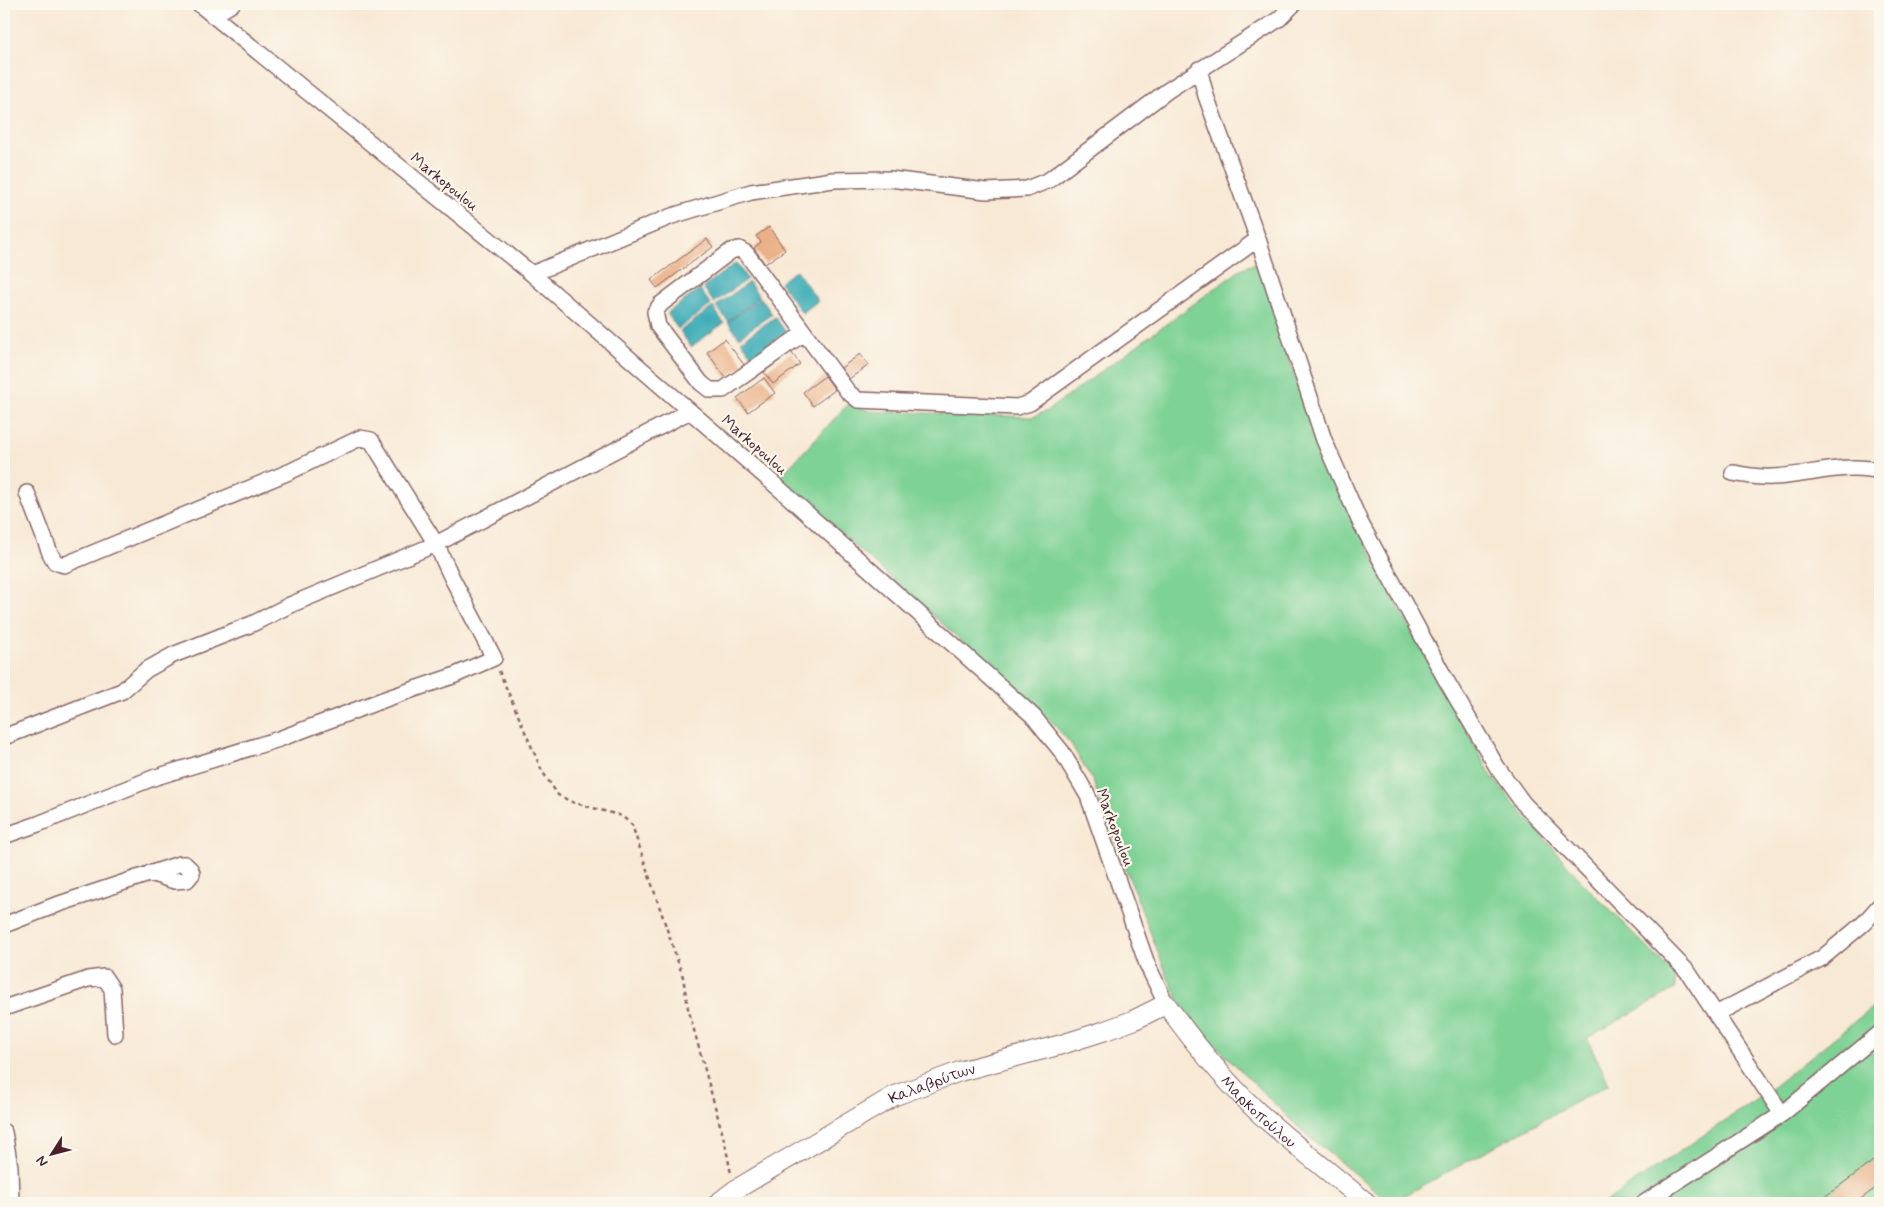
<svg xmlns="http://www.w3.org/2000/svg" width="1884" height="1207" font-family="Mynerve,sans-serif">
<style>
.green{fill:#7ed295;stroke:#647860}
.water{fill:#3cadb7;stroke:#436671}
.building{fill:#ebb087}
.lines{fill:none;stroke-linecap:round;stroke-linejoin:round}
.minor-casing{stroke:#876666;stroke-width:18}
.major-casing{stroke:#876666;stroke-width:21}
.path{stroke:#876666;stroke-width:2.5;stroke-dasharray:4 4;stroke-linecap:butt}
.minor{stroke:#fff;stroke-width:15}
.major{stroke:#fff;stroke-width:19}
.labels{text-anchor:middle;stroke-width:4.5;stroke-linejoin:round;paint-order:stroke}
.street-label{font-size:16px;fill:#4a1f2b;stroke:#fbf7ec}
</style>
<rect width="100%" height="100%" fill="#fbf7ec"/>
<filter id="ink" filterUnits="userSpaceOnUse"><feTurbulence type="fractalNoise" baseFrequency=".02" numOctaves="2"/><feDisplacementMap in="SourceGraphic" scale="10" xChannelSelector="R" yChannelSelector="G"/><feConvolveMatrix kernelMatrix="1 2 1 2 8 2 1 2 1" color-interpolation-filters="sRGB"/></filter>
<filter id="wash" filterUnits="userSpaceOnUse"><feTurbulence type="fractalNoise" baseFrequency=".0096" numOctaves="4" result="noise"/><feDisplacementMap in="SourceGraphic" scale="20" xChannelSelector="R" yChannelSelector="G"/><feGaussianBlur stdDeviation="1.12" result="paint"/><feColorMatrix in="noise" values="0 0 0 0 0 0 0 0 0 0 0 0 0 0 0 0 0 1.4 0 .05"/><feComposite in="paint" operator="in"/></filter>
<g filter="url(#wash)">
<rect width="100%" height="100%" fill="#f8e9d5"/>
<path class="green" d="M1254,264L1261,273L1316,442L1384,580L1492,777L1583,883L1675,975V989L1587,1038L1609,1084L1391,1203L1304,1133L1201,1031L1181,1005L1168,978L1106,818L1093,781L1071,744L1050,720L779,478L850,402L868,411L1032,417L1047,411L1243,268Z
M1880,1001V1203H1604L1767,1092Z"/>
<path class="water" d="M736,263L747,279L714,303L703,287Z
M796,270L818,301L802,313L780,282Z
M749,282L760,297L728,321L716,306Z
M700,289L711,305L678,329L667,313Z
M761,298L772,314L739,337L728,322Z
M713,307L724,323L691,347L680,331Z
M775,317L786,332L752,356L741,341Z"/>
<g id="blocks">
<path class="building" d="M769,227L785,250L765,264L754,248L761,242L756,236Z
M707,239L713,247L657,288L651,280Z
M725,339L744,365L726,378L707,352Z
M791,352L800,364L773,384L764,372Z
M860,354L869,365L849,379L841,368Z
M825,376L835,390L813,406L803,392Z
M764,378L775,393L748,412L737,398Z
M1880,1156V1185L1855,1203H1827L1823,1198Z"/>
</g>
</g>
<g filter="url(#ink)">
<use href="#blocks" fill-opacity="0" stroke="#876666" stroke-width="1"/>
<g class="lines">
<g class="minor-casing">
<path id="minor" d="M199,4L532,274L782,491L1033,716L1062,752L1088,796L1147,964L1166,1004
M213,16L232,4
M1199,69L1206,96L1258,239L1324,440L1360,522L1446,680L1497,767L1523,803L1688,972L1782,1114
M532,274L672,216L751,192L833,180L890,179L986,191L1027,189L1049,180L1167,91L1279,19L1294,4
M804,333L723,390H710L701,383L658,326L655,312L661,304L731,251L739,249L746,253L848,392L858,400L1017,407L1030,403L1258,239
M1733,473C1746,475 1759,478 1772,477C1808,476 1844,462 1880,471
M4,737L122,691L146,670L173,655L252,624L290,605L436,544L690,411
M4,836L38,824L153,778L279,739L388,698L453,676L494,658L452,578L436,544L371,440L360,438L289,472L64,565L55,562L50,553L27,493
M4,925L56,905L179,864H185L191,870L192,874L187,880L174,881L150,873
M4,1008L88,979L104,977L112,989L115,1034
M1716,1014L1822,958L1864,923L1880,905
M4,1132L10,1167L11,1203
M1644,1203L1782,1114L1880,1033"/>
</g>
<g class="major-casing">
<g id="major">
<path id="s1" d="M718,1203L735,1190L894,1096L961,1071L1060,1045L1104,1031L1134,1020L1166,1004C1196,1046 1230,1088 1269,1122C1301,1150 1334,1176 1367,1203"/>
</g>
</g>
<path class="path" d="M499,671L542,771L558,795L572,802L622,816L632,825L683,977L688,1008L725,1143L731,1174"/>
<use href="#minor" class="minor"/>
<use href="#major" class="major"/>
</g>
</g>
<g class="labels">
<g class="street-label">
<text transform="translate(445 181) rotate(39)" y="6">Markopoulou</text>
<text transform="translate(755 444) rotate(41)" y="6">Markopoulou</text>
<text transform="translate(1116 827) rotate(69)" y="6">Markopoulou</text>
<text dy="6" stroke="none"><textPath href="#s1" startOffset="246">Καλαβρύτων</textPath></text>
<text dy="6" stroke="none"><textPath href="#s1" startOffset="636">Μαρκοπούλου</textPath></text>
</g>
</g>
<rect width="1884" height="1207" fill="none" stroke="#fbf7ec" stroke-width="20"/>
<g transform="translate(52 1154) rotate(234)" stroke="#fbf7ec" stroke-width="4" paint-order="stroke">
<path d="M0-4L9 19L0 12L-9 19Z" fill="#4a1f2b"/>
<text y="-8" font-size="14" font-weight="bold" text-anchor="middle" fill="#4a1f2b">N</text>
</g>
</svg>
